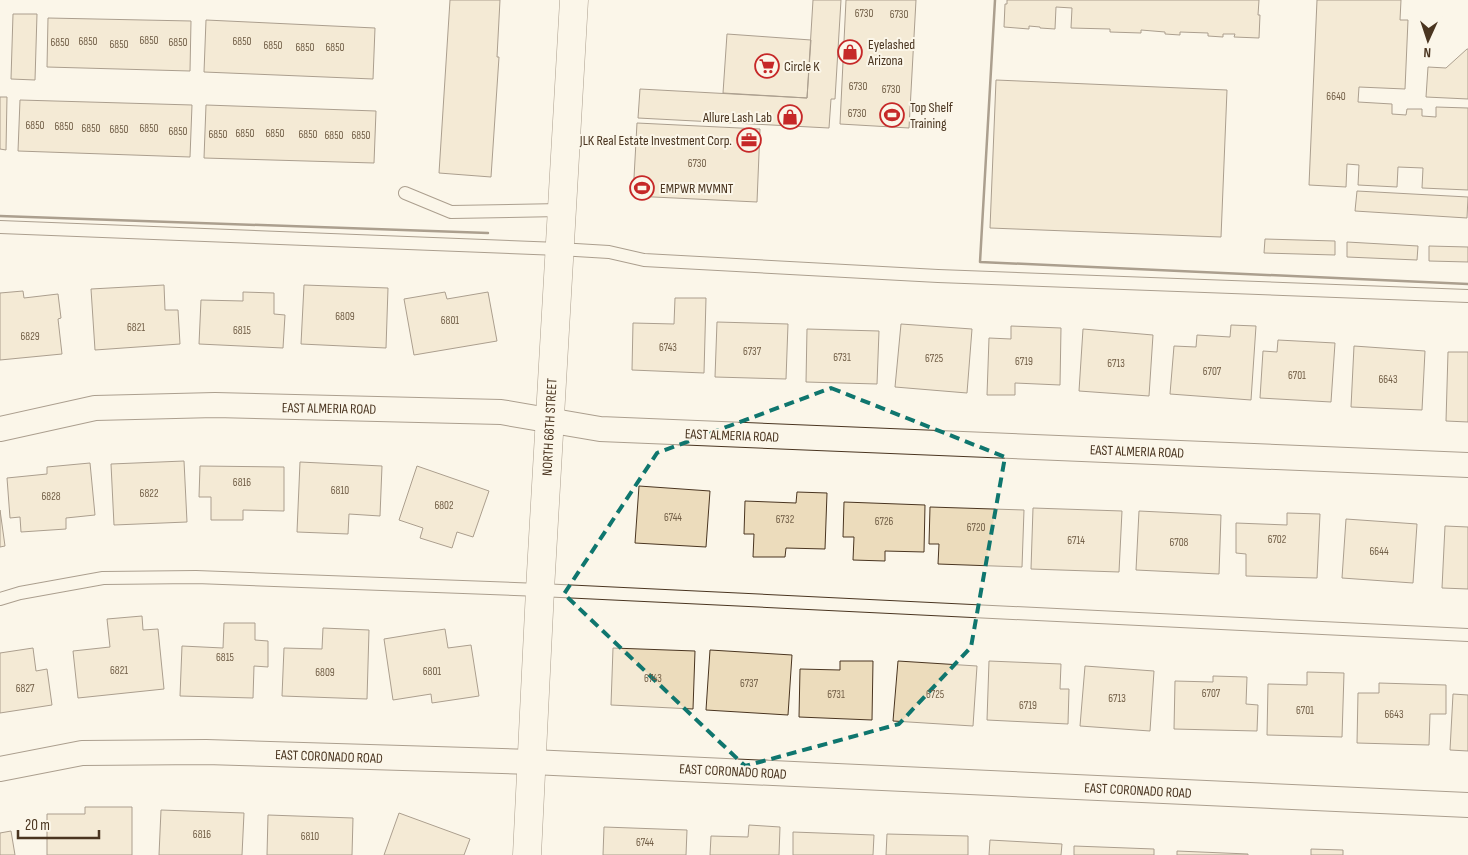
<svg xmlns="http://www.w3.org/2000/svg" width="1468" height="855" font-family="'Sofia Sans Condensed',sans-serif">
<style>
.building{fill:#ecdcbc;stroke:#4a3520}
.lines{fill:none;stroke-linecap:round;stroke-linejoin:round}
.lane-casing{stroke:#4a3520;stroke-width:14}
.street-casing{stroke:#4a3520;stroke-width:26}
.secondary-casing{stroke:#4a3520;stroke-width:29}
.lane{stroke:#fbf6e9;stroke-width:12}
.street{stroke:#fbf6e9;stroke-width:24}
.secondary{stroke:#fbf6e9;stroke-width:28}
.wall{stroke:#4a3520;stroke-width:2.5}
.marked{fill:none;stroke:#0f766e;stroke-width:4;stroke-dasharray:10 6;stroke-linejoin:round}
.labels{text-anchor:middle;stroke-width:4;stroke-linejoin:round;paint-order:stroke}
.number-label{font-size:11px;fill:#725f47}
.poi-label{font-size:14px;fill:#4a3520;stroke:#fbf6e9;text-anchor:start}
.street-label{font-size:14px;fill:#4a3520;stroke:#fbf6e9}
</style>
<rect width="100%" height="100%" fill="#fbf6e9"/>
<path class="building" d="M450,0H500L497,57H499L491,177L439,173Z
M813,0H841L835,99H831L829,128L638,118L640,89L807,98Z
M846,0H916L909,128L840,124Z
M1007,0H1259L1258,15H1260L1259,38L1234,37L1235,34H1223V37L1208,36V33L1180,32V35L1165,34V32L1141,30V33L1110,32V29L1071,28L1072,8L1056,7L1055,29L1040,28V27L1029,26V29L1004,27L1005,4H1007Z
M1317,0H1401L1400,20H1408L1405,89L1359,87L1358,102L1392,104V114L1406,115L1407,109H1422V116L1436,117V107L1468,108V190L1422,188L1423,168L1398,167L1397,187L1358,185L1359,165L1347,164L1346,187L1309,185Z
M13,14H37L35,80L11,79Z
M48,18L191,21L190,71L47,67Z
M206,20L375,28L373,79L204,72Z
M727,34L811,40L807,98L723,93Z
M1467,49H1468V99L1426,97L1428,67L1446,68Z
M996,80L1227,90L1221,237L990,228Z
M0,97H7L6,150L0,149Z
M20,100L192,105L190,157L18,151Z
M206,105L376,111L374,163L204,158Z
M637,123L760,129L757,202L633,196Z
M1357,191L1468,197L1467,218L1355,211Z
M1265,239L1335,241V255L1264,253Z
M1347,242L1418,246L1417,260L1347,257Z
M1429,246L1468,247V262L1429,261Z
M164,285L165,310H178L180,344L95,350L91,289Z
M304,285L388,288L386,348L301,344Z
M23,291L24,298L58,294L61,318L58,319L62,354L0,360V293Z
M243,292L274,293V314L285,315L283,348L199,344L201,300L243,301Z
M445,292L447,299L488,292L497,341L414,355L404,299Z
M675,298H706L704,373L632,370L633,323L674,324Z
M717,322L788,324L786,379L715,377Z
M901,324L972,329L967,393L895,387Z
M1231,325L1256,326L1251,400L1170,394L1174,346L1196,347L1197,335L1230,337Z
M1011,326L1061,328L1060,385L1015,383V395H987L989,338L1011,339Z
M807,329L879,331L877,384L806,382Z
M1083,329L1153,335L1149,396L1079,391Z
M1278,340L1335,343L1331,402L1260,398L1263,351L1277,352Z
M1354,346L1425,351L1422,410L1351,407Z
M1448,352H1468V422L1446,421Z
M184,461L187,522L114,525L111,464Z
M300,462L382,466L380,516L349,514L348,534L297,532Z
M90,463L95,515L66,518V529L21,532L20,517L10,518L7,478L47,474V467Z
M200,466L284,467V511L243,510V520H211V497H199Z
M417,466L489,491L473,537L457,532L452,548L420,538L423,528L399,520Z
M639,486L710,491L706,547L635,543Z
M797,492L827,493L825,549L786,548L785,557H753L754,534H744L745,501L796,503Z
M844,502L925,505L924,552L885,551V561L853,560L854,537H843Z
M930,507L1024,510L1022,567L938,564L939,544H929Z
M1033,508L1122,511L1119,572L1031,569Z
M0,510L5,546L0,547Z
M1139,511L1221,515L1219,574L1136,570Z
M1287,513L1320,514L1317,578L1246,576V554L1236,553V523L1287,525Z
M1346,519L1417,524L1413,583L1342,578Z
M1445,526L1468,527V589L1442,588Z
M142,616L143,630L158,629L164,689L78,698L73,651L110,647L107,619Z
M224,623H255V640L268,641V667L254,666L253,698L180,696L182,646L223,648Z
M323,628L369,630L367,699L282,696L284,648L322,649Z
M445,629L448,648L471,645L479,696L432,703L431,694L393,700L384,639Z
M33,648L36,671L47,669L52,705L0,713V653Z
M613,648L695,651L693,709L611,705Z
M710,650L792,655L788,715L706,710Z
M840,661H873L872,720L799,717L800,669L840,670Z
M898,661L977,666L973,726L893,721Z
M989,661L1061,664L1060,689H1069L1068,724L987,720Z
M1085,666L1154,671L1150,731L1080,726Z
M1307,672L1344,673L1342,737L1267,735L1268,684L1307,685Z
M1213,676L1247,677L1246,704L1258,705L1257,731L1174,729L1175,681L1213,682Z
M1379,683L1446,685V714H1430L1429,745L1357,743L1358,693H1379Z
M1453,694L1468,695V751L1450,750Z
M85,807H132V855H47V814H85Z
M161,810L244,813L242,855H159Z
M399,813L470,839L464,855H384Z
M268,815L353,818L352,855H267Z
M749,825L780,827L779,855H710L711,836L748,837Z
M604,827L687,830L686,855H603Z
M11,831L15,855H0V833Z
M793,832L874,835L873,855H793Z
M887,834L968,836V855H886Z
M990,840L1062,844L1061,855H989Z
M1074,846L1154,849V855H1074Z
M1311,849L1343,850V855H1311Z
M1177,851L1248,854V855H1177Z"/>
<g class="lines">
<g class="lane-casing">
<path id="lane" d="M405,193L451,212L561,210
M0,227L559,249L609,252L644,260L938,276L1468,296
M0,599L20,593L103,578L196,577L540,590L1468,635"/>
</g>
<g class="street-casing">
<path id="street" d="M0,429L95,408L215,405L501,412L600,429L1468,465
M0,769L82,753L206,752L532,762L1468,805"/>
</g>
<g class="secondary-casing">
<path id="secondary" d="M527,855L540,590L574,0"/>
</g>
<use href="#lane" class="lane"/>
<use href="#street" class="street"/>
<use href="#secondary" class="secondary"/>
<path class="wall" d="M995,0L980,262L1468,284
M0,216L488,233"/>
</g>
<path d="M0 0H1468V855H0ZM831,388L1005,457L971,647L899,724L745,766L564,594L657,453Z" fill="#fbf6e9" fill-opacity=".55" fill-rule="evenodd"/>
<path class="marked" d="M831,388L1005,457L971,647L899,724L745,766L564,594L657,453Z"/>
<defs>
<g id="shop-ring" transform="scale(1.25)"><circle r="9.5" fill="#fbf6e9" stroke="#c62828" stroke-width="1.5"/><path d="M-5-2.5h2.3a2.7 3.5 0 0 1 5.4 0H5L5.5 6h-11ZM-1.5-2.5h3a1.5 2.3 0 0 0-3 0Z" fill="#c62828"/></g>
<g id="supermarket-ring" transform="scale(1.25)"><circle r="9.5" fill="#fbf6e9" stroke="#c62828" stroke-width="1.5"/><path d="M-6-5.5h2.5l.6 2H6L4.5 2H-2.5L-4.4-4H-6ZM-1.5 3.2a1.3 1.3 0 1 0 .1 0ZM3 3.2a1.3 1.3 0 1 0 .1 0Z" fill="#c62828"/></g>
<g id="stadium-ring" transform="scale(1.25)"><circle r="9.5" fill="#fbf6e9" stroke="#c62828" stroke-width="1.5"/><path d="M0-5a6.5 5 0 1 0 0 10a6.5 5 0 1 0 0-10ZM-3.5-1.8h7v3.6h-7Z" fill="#c62828"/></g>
<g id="office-ring" transform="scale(1.25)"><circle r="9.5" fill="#fbf6e9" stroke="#c62828" stroke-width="1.5"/><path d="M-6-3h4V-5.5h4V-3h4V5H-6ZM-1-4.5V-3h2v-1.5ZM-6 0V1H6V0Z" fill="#c62828"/></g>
</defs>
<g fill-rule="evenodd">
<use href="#shop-ring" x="850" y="52"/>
<use href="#supermarket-ring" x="767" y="66"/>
<use href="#stadium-ring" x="892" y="115"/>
<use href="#shop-ring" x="790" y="117"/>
<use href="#office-ring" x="749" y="140"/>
<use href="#stadium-ring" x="642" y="188"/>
</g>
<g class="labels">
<g class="number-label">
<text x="864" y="17">6730</text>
<text x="899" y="18">6730</text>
<text x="149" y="44">6850</text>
<text x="88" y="45">6850</text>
<text x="242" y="45">6850</text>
<text x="60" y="46">6850</text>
<text x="178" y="46">6850</text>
<text x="119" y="48">6850</text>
<text x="273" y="49">6850</text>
<text x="305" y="51">6850</text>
<text x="335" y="51">6850</text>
<text x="858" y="90">6730</text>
<text x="891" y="93">6730</text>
<text x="1336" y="100">6640</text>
<text x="857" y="117">6730</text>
<text x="35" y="129">6850</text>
<text x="64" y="130">6850</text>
<text x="91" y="132">6850</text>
<text x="149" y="132">6850</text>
<text x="119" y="133">6850</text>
<text x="178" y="135">6850</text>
<text x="245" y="137">6850</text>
<text x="275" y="137">6850</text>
<text x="218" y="138">6850</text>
<text x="308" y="138">6850</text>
<text x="334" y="139">6850</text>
<text x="361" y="139">6850</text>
<text x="697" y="167">6730</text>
<text x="345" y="320">6809</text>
<text x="450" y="324">6801</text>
<text x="136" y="331">6821</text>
<text x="242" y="334">6815</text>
<text x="30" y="340">6829</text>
<text x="668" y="351">6743</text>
<text x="752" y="355">6737</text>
<text x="842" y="361">6731</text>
<text x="934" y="362">6725</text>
<text x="1024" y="365">6719</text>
<text x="1116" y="367">6713</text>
<text x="1212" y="375">6707</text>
<text x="1297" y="379">6701</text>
<text x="1388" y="383">6643</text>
<text x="242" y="486">6816</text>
<text x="340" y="494">6810</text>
<text x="149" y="497">6822</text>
<text x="51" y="500">6828</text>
<text x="444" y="509">6802</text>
<text x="673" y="521">6744</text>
<text x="785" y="523">6732</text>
<text x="884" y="525">6726</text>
<text x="976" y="531">6720</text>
<text x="1277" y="543">6702</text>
<text x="1076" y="544">6714</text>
<text x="1179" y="546">6708</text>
<text x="1379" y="555">6644</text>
<text x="225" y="661">6815</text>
<text x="119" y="674">6821</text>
<text x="432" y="675">6801</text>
<text x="325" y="676">6809</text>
<text x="653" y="682">6743</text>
<text x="749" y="687">6737</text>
<text x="25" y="692">6827</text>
<text x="1211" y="697">6707</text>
<text x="836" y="698">6731</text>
<text x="935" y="698">6725</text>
<text x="1117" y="702">6713</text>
<text x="1028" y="709">6719</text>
<text x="1305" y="714">6701</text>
<text x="1394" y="718">6643</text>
<text x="202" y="838">6816</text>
<text x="310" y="840">6810</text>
<text x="645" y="846">6744</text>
</g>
<g class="poi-label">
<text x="868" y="49">Eyelashed<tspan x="868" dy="16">Arizona</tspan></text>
<text x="784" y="71">Circle K</text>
<text x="910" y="112">Top Shelf<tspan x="910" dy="16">Training</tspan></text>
<text x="772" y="122" text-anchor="end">Allure Lash Lab</text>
<text x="732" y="145" text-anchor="end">JLK Real Estate Investment Corp.</text>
<text x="660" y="193">EMPWR MVMNT</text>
</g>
<g class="street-label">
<text transform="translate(329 408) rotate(1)" y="5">EAST ALMERIA ROAD</text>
<text transform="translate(549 427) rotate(-87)" y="5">NORTH 68TH STREET</text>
<text transform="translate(732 435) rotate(2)" y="5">EAST ALMERIA ROAD</text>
<text transform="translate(1137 451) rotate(2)" y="5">EAST ALMERIA ROAD</text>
<text transform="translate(329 756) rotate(2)" y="5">EAST CORONADO ROAD</text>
<text transform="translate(733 771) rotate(3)" y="5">EAST CORONADO ROAD</text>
<text transform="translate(1138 790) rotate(3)" y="5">EAST CORONADO ROAD</text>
</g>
</g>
<g transform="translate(1428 40) rotate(183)" stroke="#fbf6e9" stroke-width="4" paint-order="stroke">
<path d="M0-4L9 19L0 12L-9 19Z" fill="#4a3520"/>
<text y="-8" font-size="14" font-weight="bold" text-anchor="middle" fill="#4a3520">N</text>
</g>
<path d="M18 830v8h81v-8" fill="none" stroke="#4a3520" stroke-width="2.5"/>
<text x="25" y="830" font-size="15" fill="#4a3520" stroke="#fbf6e9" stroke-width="4" paint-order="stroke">20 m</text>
</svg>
